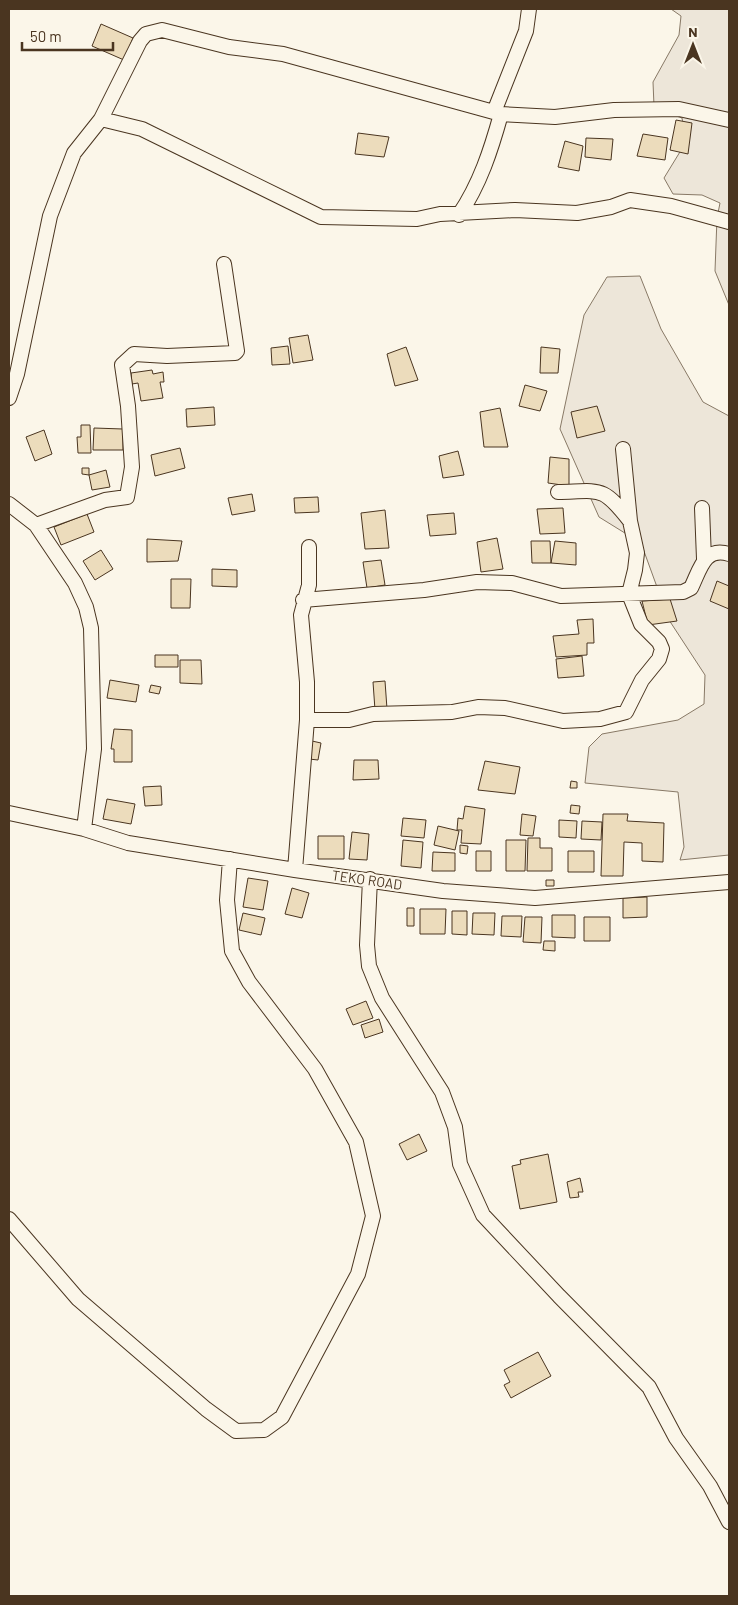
<svg xmlns="http://www.w3.org/2000/svg" width="738" height="1605" font-family="Barlow,sans-serif">
<style>
.green{fill:#ede6d9;stroke:#887966}
.building{fill:#ecdcbc;stroke:#4a3520}
.lines{fill:none;stroke-linecap:round;stroke-linejoin:round}
.minor-casing{stroke:#4a3520;stroke-width:16}
.minor{stroke:#fbf6e9;stroke-width:14}
.labels{text-anchor:middle;stroke-width:4;stroke-linejoin:round;paint-order:stroke}
.street-label{font-size:14px;fill:#4a3520;stroke:#fbf6e9}
</style>
<rect width="100%" height="100%" fill="#fbf6e9"/>
<path class="green" d="M671,9H729V305L715,271L717,218L720,203L702,195L673,194L664,178L686,142L682,118L662,111L654,106L653,82L679,35L681,16Z
M640,276L661,329L703,402L729,416V855L680,860L684,847L678,792L585,783L589,747L602,734L678,720L704,704L705,675L669,620L641,543L599,517L560,429L584,315L607,277Z"/>
<path class="building" d="M101,24L133,38L124,60L92,46Z
M676,120L692,123L688,154L670,150Z
M358,133L389,137L384,157L355,154Z
M643,134L668,138L665,160L637,156Z
M586,138L613,139L611,160L585,157Z
M565,141L583,146L579,171L558,167Z
M308,335L313,360L293,363L289,338Z
M288,346L290,364L272,365L271,348Z
M406,347L418,380L395,386L387,354Z
M541,347L560,349L558,373H540Z
M152,370L153,374L163,372L164,382H160L163,398L141,401L138,383L132,384L131,373Z
M525,385L547,391L540,411L519,406Z
M597,406L605,431L577,438L571,412Z
M214,407L215,425L187,427L186,409Z
M500,408L508,447H484L480,412Z
M81,425H90L91,453H78L77,437H81Z
M94,428L123,429V450H93Z
M44,430L52,454L35,461L26,437Z
M180,448L185,468L155,476L151,455Z
M458,451L464,475L443,478L439,456Z
M550,457L569,459V486L548,483Z
M82,468H89V475L82,474Z
M106,470L110,487L92,490L89,475Z
M252,494L255,511L232,515L228,498Z
M318,497L319,512L295,513L294,498Z
M563,508L565,533L540,534L537,509Z
M385,510L389,548L365,549L361,513Z
M454,513L456,534L430,536L427,515Z
M87,514L94,532L61,545L54,527Z
M497,538L503,569L481,572L477,542Z
M147,539L182,541L178,561L147,562Z
M531,541H550L551,563H532Z
M555,541L576,543V565L551,563Z
M101,550L113,569L95,580L83,561Z
M381,560L385,585L367,588L363,562Z
M212,569L237,570V587L212,586Z
M171,579H191L190,608H171Z
M717,581L729,586V609L710,601Z
M670,599L677,621L648,625L642,601Z
M593,619L594,643H587V655L556,657L553,636L579,634L577,620Z
M155,655H178V667H155Z
M582,656L584,676L558,678L556,659Z
M180,660H201L202,684L180,683Z
M110,680L139,685L136,702L107,698Z
M385,681L387,709L375,710L373,682Z
M151,685L161,687L159,694L149,692Z
M114,729L132,730V762H114V749H111Z
M312,741L321,743L318,760L309,759Z
M354,760H378L379,779L353,780Z
M485,761L520,767L515,794L478,790Z
M571,781L577,782V788H570Z
M161,786L162,805L145,806L143,787Z
M107,799L135,804L131,824L103,819Z
M571,805L580,806L579,814L570,813Z
M465,806L485,809L481,844L461,843L462,830H457L458,818L463,819Z
M522,814L536,816L533,836L520,835Z
M603,814H628L627,821L664,823L663,862L642,861V843L624,842L623,876H601Z
M403,818L426,820L424,838L401,836Z
M559,820L577,821L576,838L559,837Z
M582,821L602,822L601,840L581,839Z
M438,826L459,831L455,850L434,845Z
M352,832L369,834L367,860L349,859Z
M318,836H344V859H318Z
M528,838H540V848H552V871H527Z
M403,840L423,842L421,868L401,866Z
M506,840H526L525,871H506Z
M460,845L468,846L467,854L460,853Z
M476,851H491V871H476Z
M568,851H594V872H568Z
M433,852L455,853V871H432Z
M248,878L268,881L263,910L243,907Z
M546,880H554V886H546Z
M292,888L309,893L302,918L285,914Z
M647,897V917L623,918V898Z
M407,908H414V926H407Z
M420,909H446L445,934H420Z
M452,911H467V935L452,934Z
M243,913L265,918L261,935L239,930Z
M473,913H495L494,935L472,934Z
M552,915H575V938L552,937Z
M502,916H522L521,937L501,936Z
M525,917H542L541,943L523,942Z
M584,917H610V941H584Z
M544,941H555V951L543,950Z
M366,1001L373,1018L353,1025L346,1009Z
M379,1019L383,1032L365,1038L361,1025Z
M419,1134L427,1151L407,1160L399,1144Z
M548,1154L557,1202L520,1209L512,1166L521,1164L520,1160Z
M580,1178L583,1192H578L579,1197L570,1198L567,1182Z
M538,1352L551,1376L511,1398L504,1385L510,1382L504,1370Z"/>
<g class="lines">
<g class="minor-casing">
<path id="minor" d="M494,112L526,31L529,9
M101,119L140,41L146,34L162,30L229,47L283,54L501,114L555,117L614,110L679,109L729,120
M459,215C480,184 491,150 501,114
M9,398L17,374L50,216L74,153L101,119L142,129L321,217L417,219L440,214L515,210L577,213L611,207L630,200L671,206L729,222
M558,492C601,491 602,485 630,521
M9,504L36,525L75,583L86,607L91,628L94,749L84,829
M702,508L704,559
M36,525L105,500L127,497L132,467L128,406L122,365L134,354L167,356L235,353L237,351L224,264
M303,600L424,590L477,582L512,583L561,596L683,592L691,588C700,570 704,546 729,554
M307,720H349L373,714L452,712L478,707L505,708L563,721L600,719L626,712L642,680L659,659L662,649L659,642L641,624L629,594L635,570L637,553L630,521L623,449
M9,813L84,829L128,843L295,870L443,891L535,898L729,882
M295,870L307,720V682L301,615L309,585V547
M370,879L367,945L369,966L382,998L442,1092L455,1127L460,1164L483,1215L559,1296L649,1387L676,1438L710,1486L729,1522
M9,1219L78,1299L206,1409L236,1431L264,1430L282,1417L358,1274L373,1216L356,1142L315,1069L249,982L232,951L227,900L230,859"/>
</g>
<use href="#minor" class="minor"/>
</g>
<g class="labels">
<g class="street-label">
<text transform="translate(367 880) rotate(8)" y="5">TEKO ROAD</text>
</g>
</g>
<rect width="738" height="1605" fill="none" stroke="#4a3520" stroke-width="20"/>
<g transform="translate(693 45)" stroke="#fbf6e9" stroke-width="4" paint-order="stroke">
<path d="M0-4L9 19L0 12L-9 19Z" fill="#4a3520"/>
<text y="-8" font-size="14" font-weight="bold" text-anchor="middle" fill="#4a3520">N</text>
</g>
<path d="M22 42v8h91v-8" fill="none" stroke="#4a3520" stroke-width="2.5"/>
<text x="30" y="42" font-size="15" fill="#4a3520" stroke="#fbf6e9" stroke-width="4" paint-order="stroke">50 m</text>
</svg>
